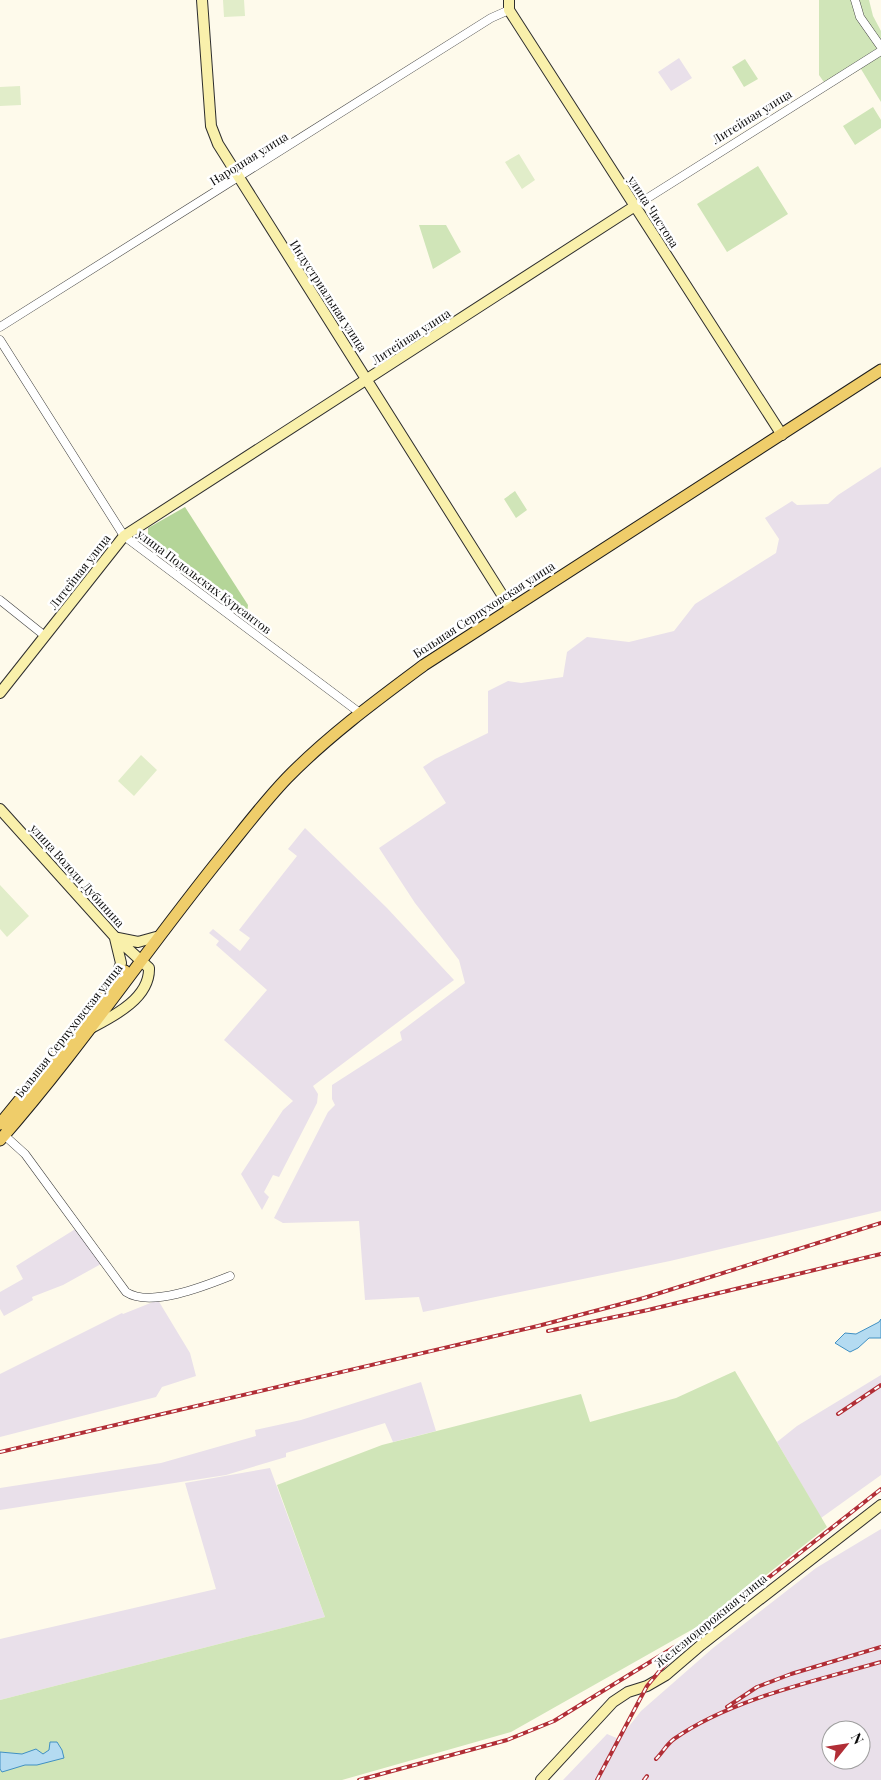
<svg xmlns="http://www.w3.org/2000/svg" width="881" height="1780" font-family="'Playfair Display',serif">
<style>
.industrial{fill:#e9e0ea;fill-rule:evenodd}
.green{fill:#d0e5b8}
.forest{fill:#b4d598}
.pitch{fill:#e1edc9}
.water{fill:#b4dbf1;stroke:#4090c3}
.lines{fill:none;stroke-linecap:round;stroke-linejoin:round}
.street-casing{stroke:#3f3f3f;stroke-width:9}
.secondary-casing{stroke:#2e2e2e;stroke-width:12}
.primary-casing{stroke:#1d1d1d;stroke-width:13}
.street{stroke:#fff;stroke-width:8}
.secondary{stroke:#f9f0ab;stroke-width:10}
.primary{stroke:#efcd6a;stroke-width:11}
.rail-casing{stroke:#b12e36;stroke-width:4}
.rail{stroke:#fff;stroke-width:2;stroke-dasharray:5.5;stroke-linecap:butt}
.labels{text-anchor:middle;stroke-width:5;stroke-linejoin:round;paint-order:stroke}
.street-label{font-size:12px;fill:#0c0c0c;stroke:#fff}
</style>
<rect width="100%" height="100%" fill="#fefaeb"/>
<path class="industrial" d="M679,58L692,78L671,91L658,72Z
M881,467V1211L670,1261L423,1312L419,1297L365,1300L359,1221L283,1223L274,1218L328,1112L335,1105L332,1099V1085L402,1040L400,1032L465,983L459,960L415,903L379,848L446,803L423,767L435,759L488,733V691L508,681L521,683L563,677L567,652L587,637L629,642L674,631L695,604L776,553L779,539L765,518L792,501L797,505L828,504L838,495Z
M305,828L387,908L454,980L313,1086L318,1094L317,1103L279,1177L273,1175L264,1192L269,1197L262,1210L241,1174L283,1110L293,1101L224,1040L267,990L216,945L219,941L209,933L213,929L240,951L250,938L239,930L297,856L288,849Z
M77,1228L101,1264L63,1285L32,1297L33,1300L4,1316L0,1309V1292L23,1279L16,1266Z
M158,1300L190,1353L196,1376L162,1387L156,1397L0,1437V1374L122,1313L123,1314Z
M881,1375V1475L821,1518L777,1442L797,1426Z
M421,1382L436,1431L393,1442L385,1423L286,1453V1457L226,1475L0,1510V1488L161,1463L256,1436L255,1430L301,1420Z
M270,1468L325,1617L0,1700V1639L216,1589L185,1483Z
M881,1529V1780H563L607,1734L619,1739L641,1711L713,1648L816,1568ZM831,1730H861V1760H831Z"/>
<path class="green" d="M819,0H869L873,16L881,31V102L861,69L828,88L819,75Z
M745,59L758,79L744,87L732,67Z
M873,107L881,120V128L855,145L843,126Z
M758,166L788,214L727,252L697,204Z
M419,225H446L461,252L433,269Z
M515,491L527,510L516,518L504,499Z
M735,1371L827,1527L709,1620L511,1732L342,1780H0V1700L325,1617L277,1485L382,1445L581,1394L590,1422L676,1398Z"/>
<path class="forest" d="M185,507L248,605L247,614L238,609L148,540V528Z"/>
<path class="pitch" d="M223,0H244L245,16L224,17Z
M20,86L21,105L0,106V87Z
M519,154L535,180L522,189L505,162Z
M141,755L157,770L134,796L118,781Z
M0,885L29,916L7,937L0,929Z"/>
<path class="water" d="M881,1319V1338H869L858,1348L850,1352L835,1343L845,1333L856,1334L879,1322Z
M50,1742H57L62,1750L64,1758L37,1765H25L2,1772L0,1769V1752L22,1754L36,1749L43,1754L49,1750Z"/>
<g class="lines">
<g class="street-casing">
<path id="street" d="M855,0L860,17L881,47
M635,206L881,51
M0,327L491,18L509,10
M0,340L124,536L360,713
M0,600L45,636
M4,1135L25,1154L126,1292C150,1308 205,1286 230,1276"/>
</g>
<g class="secondary-casing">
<path id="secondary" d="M202,0L211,126L218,144L511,609
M509,0V10L782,435
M0,693L124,536L635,206
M0,809L115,937L149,968C150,998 114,1016 91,1028
M115,938L121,963L115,981
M118,938L138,942L156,937
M541,1780L613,1702L628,1692L647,1686L666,1675L701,1645L881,1505"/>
</g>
<g class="primary-casing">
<path id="primary" d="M0,1124L125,971
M0,1140C79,1050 146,950 221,857C243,830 263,803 287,778C328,736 377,700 424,665L881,370"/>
</g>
<use href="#street" class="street"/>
<use href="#secondary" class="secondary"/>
<use href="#primary" class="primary"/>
<g class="rail-casing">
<path id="rail" d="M548,1331L648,1310L881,1254
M838,1414L881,1385
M0,1452L538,1326L644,1298L881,1223
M727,1707L757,1687L791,1674L881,1647
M656,1759C662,1753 667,1744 674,1739C731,1699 815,1681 881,1662
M359,1780L507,1740L554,1721L676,1646
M597,1780L647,1686L678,1649L881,1489
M644,1780L647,1776"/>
</g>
<use href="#rail" class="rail"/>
</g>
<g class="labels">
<g class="street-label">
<text transform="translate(752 117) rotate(-32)" y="4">Литейная улица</text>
<text transform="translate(249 159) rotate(-32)" y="4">Народная улица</text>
<text transform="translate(653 212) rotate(57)" y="4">улица Чистова</text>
<text transform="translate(328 296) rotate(57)" y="4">Индустриальная улица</text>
<text transform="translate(411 337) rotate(-33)" y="4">Литейная улица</text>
<text transform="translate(80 572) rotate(-52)" y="4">Литейная улица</text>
<text transform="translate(204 582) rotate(37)" y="4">улица Подольских Курсантов</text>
<text transform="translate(484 610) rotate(-33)" y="4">Большая Серпуховская улица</text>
<text transform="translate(77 876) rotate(48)" y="4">улица Володи Дубинина</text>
<text transform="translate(69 1031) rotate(-52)" y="4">Большая Серпуховская улица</text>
<text transform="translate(711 1621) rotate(-39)" y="4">Железнодорожная улица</text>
</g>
</g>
<g transform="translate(846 1745) rotate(60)"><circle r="24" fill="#ffffff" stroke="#9e9e9e"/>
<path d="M0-4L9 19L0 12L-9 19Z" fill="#b12e36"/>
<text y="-8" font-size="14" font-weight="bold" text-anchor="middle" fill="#0c0c0c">N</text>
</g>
</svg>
